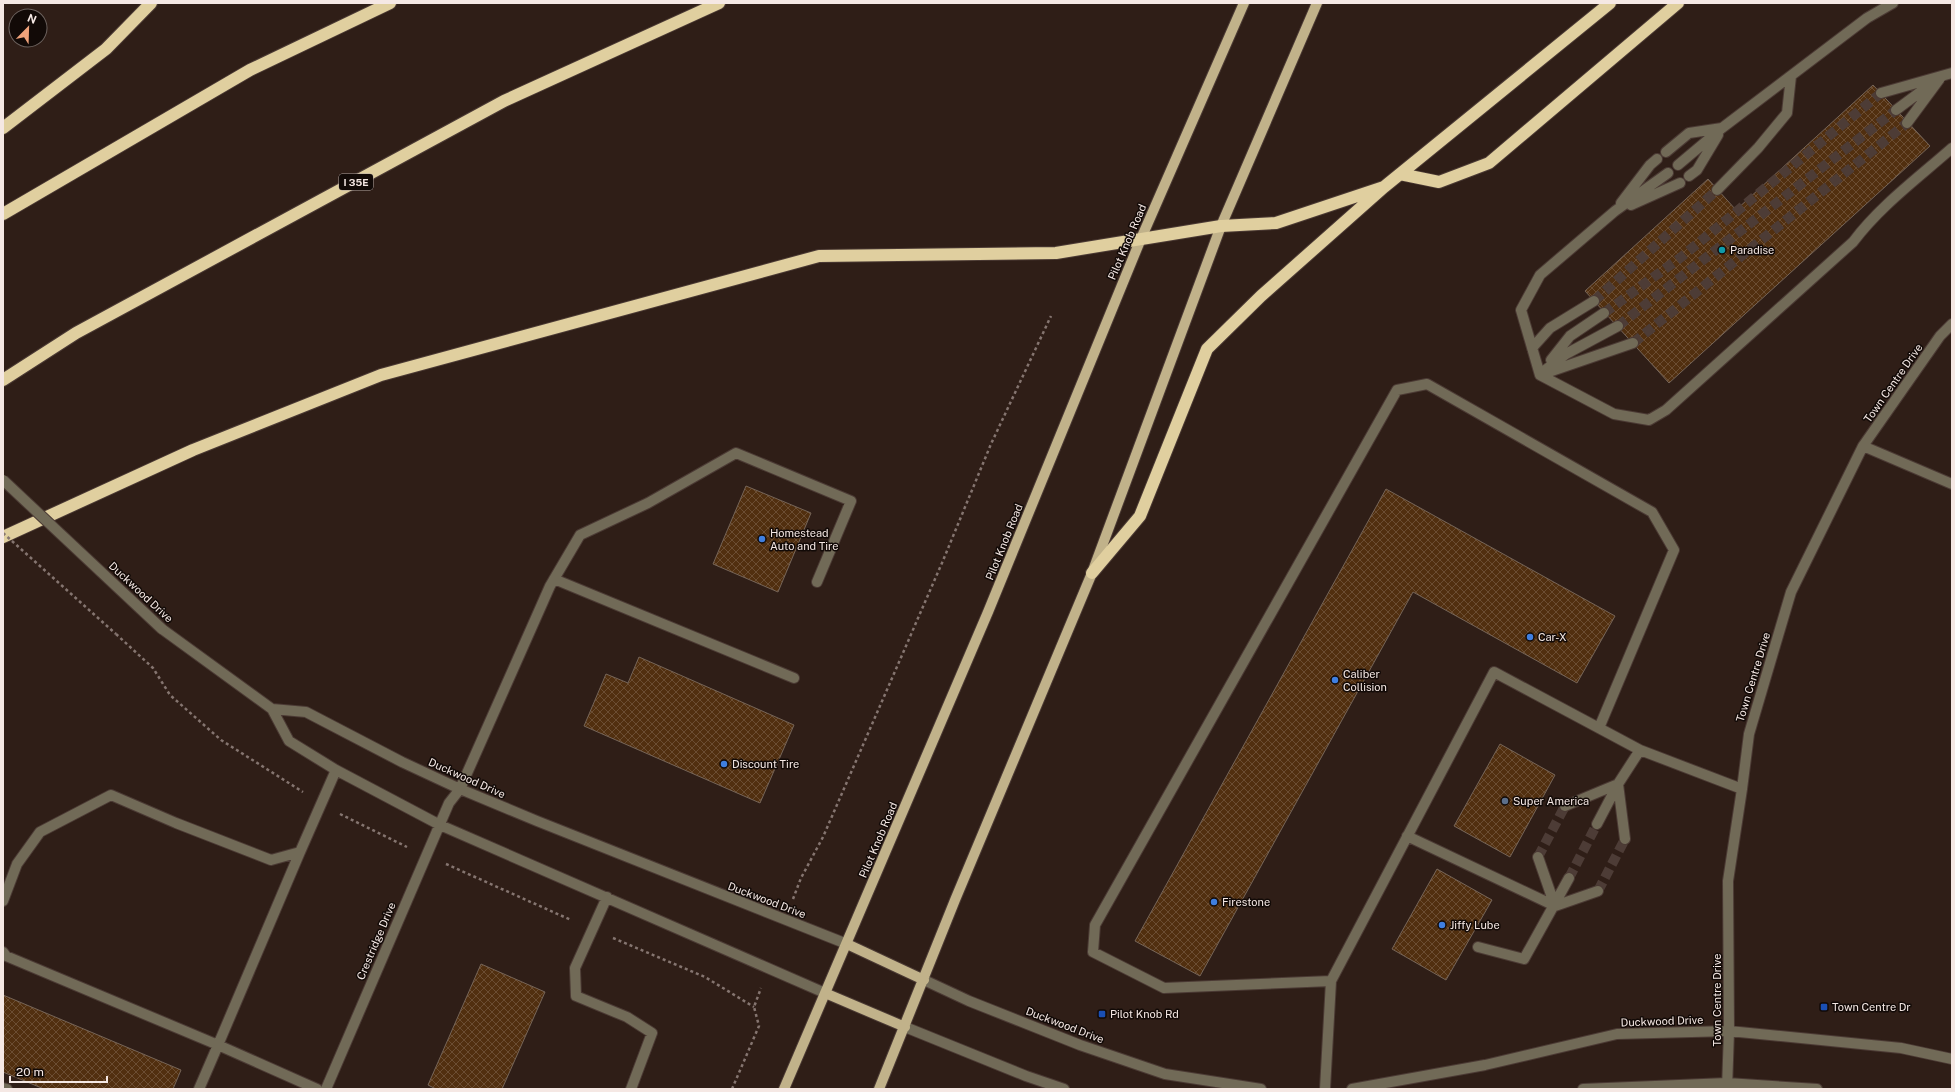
<svg xmlns="http://www.w3.org/2000/svg" width="1955" height="1092" font-family="'Public Sans',sans-serif">
<style>
.building{fill:url(#building-cross-hatch);stroke:#766558}
.lines{fill:none;stroke-linecap:round;stroke-linejoin:round}
.minor-tunnel{stroke:#4d3c36;stroke-width:10;stroke-dasharray:10 5;stroke-linecap:butt}
.minor-casing{stroke:#4b3a34;stroke-width:12}
.major-casing{stroke:#4b3a34;stroke-width:12}
.highway-casing{stroke:#4b3a34;stroke-width:14}
.path{stroke:#857570;stroke-width:2.5;stroke-dasharray:3 3;stroke-linecap:butt}
.minor{stroke:#716a57;stroke-width:10}
.major{stroke:#c1b28a;stroke-width:10}
.highway{stroke:#e0cf9f;stroke-width:12}
.minor-bridge-casing{stroke:#4b3a34;stroke-width:12;stroke-linecap:butt}
.path-bridge{stroke:#857570;stroke-width:2.5;stroke-dasharray:3 3;stroke-linecap:butt}
.minor-bridge{stroke:#716a57;stroke-width:10}
.culture-dot{fill:#0f9aa8;stroke:#120a07;stroke-width:1.5}
.shop-dot{fill:#3f7fe0;stroke:#120a07;stroke-width:1.5}
.service-dot{fill:#5c6f8a;stroke:#120a07;stroke-width:1.5}
.transit-dot{fill:#1a4fb4;stroke:#120a07;stroke-width:1.5}
.labels{text-anchor:middle;stroke-width:3;stroke-linejoin:round;paint-order:stroke}
.shield{fill:#120a07;stroke:#b1a5a2;stroke-width:1}
.shield-label{font-size:10px;font-weight:bold;fill:#f5e8e4}
.street-label{font-size:11px;fill:#f5e8e4;stroke:#120a07}
.poi-label{font-size:11px;fill:#f5e8e4;stroke:#120a07;text-anchor:start}
</style>
<defs>
<pattern id="building-cross-hatch" width="8" height="8" patternUnits="userSpaceOnUse"><rect width="8" height="8" fill="#512f0f"/><path d="M0 0l8 8M0 8l8-8" fill="none" stroke="#6b4d32"/></pattern>
</defs>
<rect width="100%" height="100%" fill="#2f1e17"/>
<path class="building" d="M1873,85L1930,146L1669,383L1585,291L1708,179L1736,210Z
M746,486L811,513L778,592L713,564Z
M1386,489L1615,616L1577,683L1413,592L1200,976L1135,941Z
M639,657L794,725L760,803L584,726L606,674L628,683Z
M1500,744L1555,775L1510,857L1454,826Z
M1437,869L1492,900L1446,980L1392,949Z
M481,964L545,992L502,1089H436L428,1085Z
M3,995L181,1070L173,1089H44L3,1072Z"/>
<g class="lines">
<path class="minor-tunnel" d="M1594,301L1717,190
M1604,313L1680,258L1881,93
M1618,326L1896,110
M1633,343L1907,123
M1538,857L1565,806
M1569,878L1597,824
M1598,891L1625,839"/>
<g class="minor-casing">
<path id="minor" d="M1881,93L1952,73
M1896,110L1931,84
M1907,123L1941,77
M1666,152L1689,133L1722,128
M1678,165L1722,128L1867,18L1893,3
M1668,173L1615,211L1540,275L1521,310L1540,375L1614,414L1649,420L1666,410L1853,242C1880,206 1918,178 1952,148
M1689,176L1697,170L1718,135
M1717,190L1758,148L1787,113L1791,76
M1621,203L1650,165L1657,159
M1631,205L1680,183
M1532,348L1550,328L1594,301
M1551,360L1570,336L1604,313
M1544,371L1566,354L1618,326
M1540,375L1633,343
M1863,446L1952,484
M554,579L794,678
M162,629L272,709L289,741L336,770L440,825L825,993
M272,709L306,712L402,762L460,789L537,821L847,944
M1565,806L1618,784L1625,839
M1597,824L1618,784L1640,750
M1407,836L1555,906L1598,891
M1538,857L1555,906
M607,897L575,968L576,996L627,1017L652,1033L631,1089
M3,901L17,864L40,832L111,795L176,823L271,860L300,852L336,770
M1478,947L1524,959L1569,878
M3,952L6,956L218,1045L300,852
M924,980L969,1001L1080,1045L1165,1074L1261,1089
M1331,981L1164,988L1093,952L1095,925L1397,390L1427,384L1652,512L1674,550L1599,728
M905,1027L1026,1076L1064,1089
M3,1088L7,1089
M199,1089L218,1045L317,1089
M326,1089L449,803L460,789L550,586L580,535L648,503L736,453L851,501L817,582
M1325,1089L1331,981L1494,672L1640,750L1742,789
M1352,1089L1485,1065L1617,1034L1729,1031L1901,1048L1952,1059
M1583,1089L1727,1083L1817,1089
M1727,1089L1729,1031L1728,881L1742,789L1749,734L1791,592L1863,446L1940,336L1952,324"/>
</g>
<g class="major-casing">
<path id="major" d="M847,944L924,980
M825,993L905,1027
M784,1089L988,612L1140,241L1244,3
M879,1089L955,900L1092,573L1221,226L1317,3"/>
</g>
<g class="highway-casing">
<path id="highway" d="M3,128L106,49L151,3
M1400,174L1439,182L1489,163L1678,3
M3,214L250,70L390,3
M3,380L76,333L504,101L719,3
M3,537L193,450L381,375L819,256L1056,253L1221,226L1276,223L1384,187
M1092,573L1140,516L1207,349L1261,296L1384,187L1610,3"/>
</g>
<path class="path" d="M116,634L153,668L170,695L221,740L303,792
M340,814L407,847
M446,864L571,920
M793,899L801,878L823,837L942,563L991,444L1051,316
M613,938L705,977L754,1007
M732,1089L759,1026L754,1007L761,988"/>
<use href="#minor" class="minor"/>
<use href="#major" class="major"/>
<use href="#highway" class="highway"/>
<g class="minor-bridge-casing">
<path id="minor-bridge" d="M3,480L162,629"/>
</g>
<path class="path-bridge" d="M3,533L116,634"/>
<use href="#minor-bridge" class="minor-bridge"/>
</g>
<circle class="culture-dot" cx="1722" cy="250" r="4"/>
<g class="shop-dot">
<circle cx="762" cy="539" r="4"/>
<circle cx="1530" cy="637" r="4"/>
<circle cx="1335" cy="680" r="4"/>
<circle cx="724" cy="764" r="4"/>
<circle cx="1214" cy="902" r="4"/>
<circle cx="1442" cy="925" r="4"/>
</g>
<circle class="service-dot" cx="1505" cy="801" r="4"/>
<g class="transit-dot">
<rect x="1820" y="1003" width="8" height="8" rx="2"/>
<rect x="1098" y="1010" width="8" height="8" rx="2"/>
</g>
<g class="labels">
<rect class="shield" x="339" y="174" width="34" height="16" rx="3"/>
<g class="shield-label">
<text x="356" y="186">I 35E</text>
</g>
<g class="street-label">
<text transform="translate(1127 242) rotate(-67)" y="4">Pilot Knob Road</text>
<text transform="translate(1893 383) rotate(-55)" y="4">Town Centre Drive</text>
<text transform="translate(1004 542) rotate(-68)" y="4">Pilot Knob Road</text>
<text transform="translate(141 592) rotate(43)" y="4">Duckwood Drive</text>
<text transform="translate(1753 677) rotate(-73)" y="4">Town Centre Drive</text>
<text transform="translate(467 778) rotate(24)" y="4">Duckwood Drive</text>
<text transform="translate(878 840) rotate(-67)" y="4">Pilot Knob Road</text>
<text transform="translate(767 900) rotate(21)" y="4">Duckwood Drive</text>
<text transform="translate(376 941) rotate(-67)" y="4">Crestridge Drive</text>
<text transform="translate(1717 1000) rotate(-90)" y="4">Town Centre Drive</text>
<text transform="translate(1662 1021) rotate(-2)" y="4">Duckwood Drive</text>
<text transform="translate(1065 1025) rotate(21)" y="4">Duckwood Drive</text>
</g>
<g class="poi-label">
<text x="1730" y="254">Paradise</text>
<text x="770" y="537">Homestead<tspan x="770" dy="13">Auto and Tire</tspan></text>
<text x="1538" y="641">Car-X</text>
<text x="1343" y="678">Caliber<tspan x="1343" dy="13">Collision</tspan></text>
<text x="732" y="768">Discount Tire</text>
<text x="1513" y="805">Super America</text>
<text x="1222" y="906">Firestone</text>
<text x="1450" y="929">Jiffy Lube</text>
<text x="1832" y="1011">Town Centre Dr</text>
<text x="1110" y="1018">Pilot Knob Rd</text>
</g>
</g>
<rect width="1955" height="1092" fill="none" stroke="#f5e8e4" stroke-width="8"/>
<g transform="translate(28 28) rotate(23)"><circle r="19" fill="#120a07" stroke="#6d635f"/>
<path d="M0-3L7 15L0 10L-7 15Z" fill="#f0a27a"/>
<text y="-6" font-size="11" font-weight="bold" text-anchor="middle" fill="#f5e8e4">N</text>
</g>
<path d="M10 1076v6h97v-6" fill="none" stroke="#f5e8e4" stroke-width="2"/>
<text x="16" y="1076" font-size="12" fill="#f5e8e4" stroke="#120a07" stroke-width="3" paint-order="stroke">20 m</text>
</svg>
